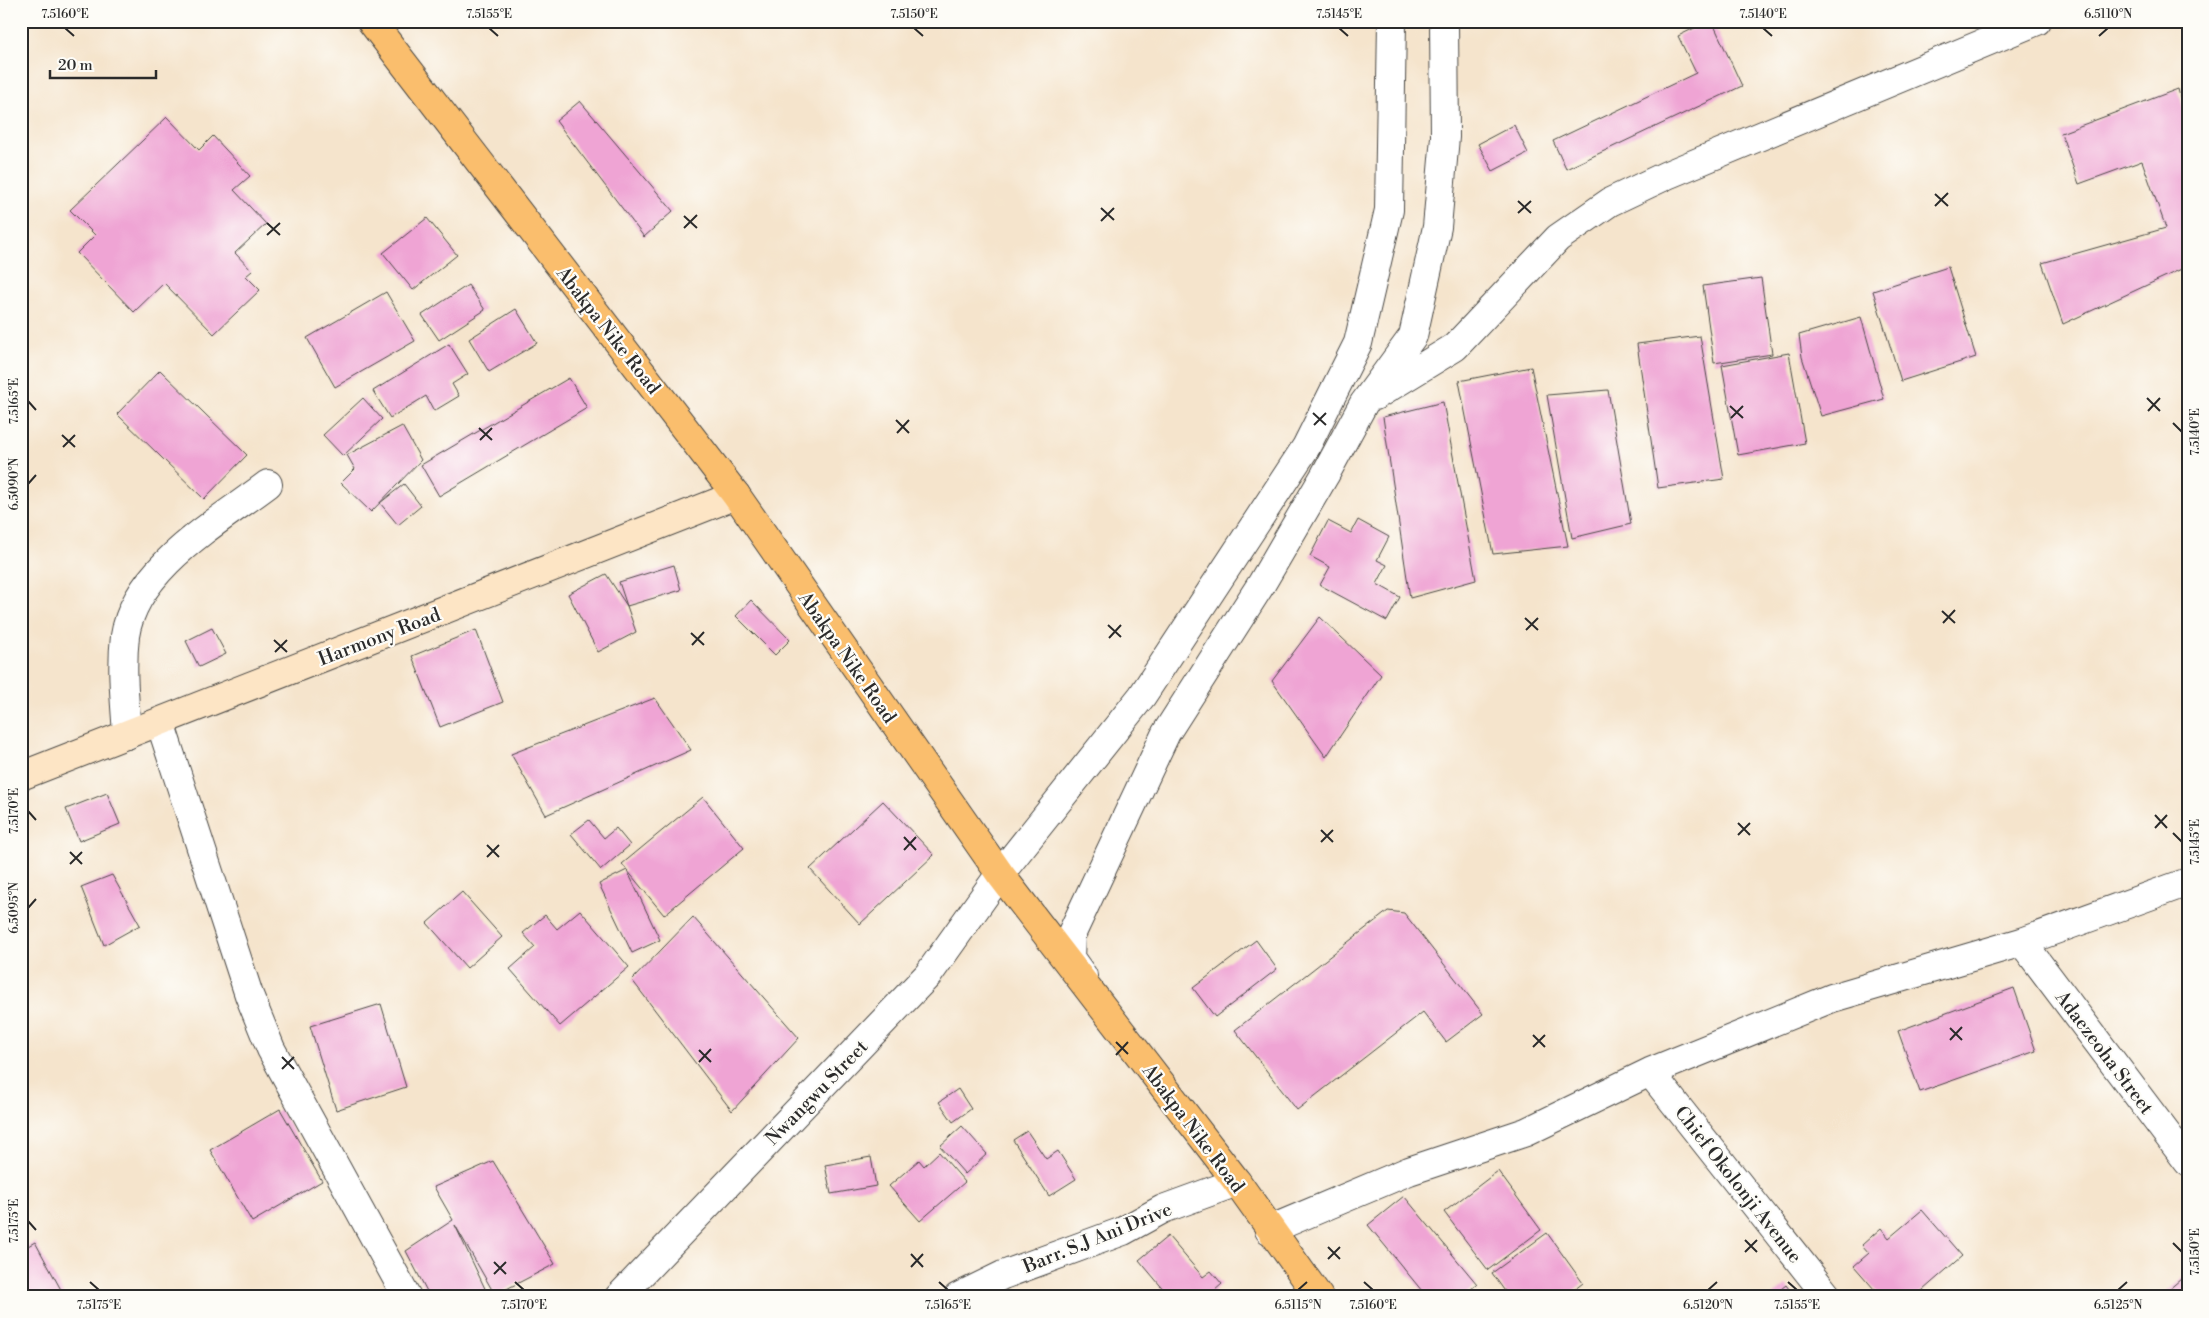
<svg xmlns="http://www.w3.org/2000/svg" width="2209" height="1318" font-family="'Libre Bodoni',serif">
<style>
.building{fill:#efa4d4}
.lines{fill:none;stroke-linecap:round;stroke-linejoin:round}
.street-casing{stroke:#494743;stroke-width:30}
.secondary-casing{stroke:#494743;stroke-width:30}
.primary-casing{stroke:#494743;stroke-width:30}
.street{stroke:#fff;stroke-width:28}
.secondary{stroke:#fde5c5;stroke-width:28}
.primary{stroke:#fabe6d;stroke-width:28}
.ticks{fill:none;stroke:#2b2b2b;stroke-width:2}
.labels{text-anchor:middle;stroke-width:4.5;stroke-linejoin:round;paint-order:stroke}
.street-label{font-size:19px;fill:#2b2b2b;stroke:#fdfcf7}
.neatline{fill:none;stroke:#2b2b2b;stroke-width:2}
.ticks-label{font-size:12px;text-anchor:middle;fill:#2b2b2b}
</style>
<rect width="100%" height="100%" fill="#fdfcf7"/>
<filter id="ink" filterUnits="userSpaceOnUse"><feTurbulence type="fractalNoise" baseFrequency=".02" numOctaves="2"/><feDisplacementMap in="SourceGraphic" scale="10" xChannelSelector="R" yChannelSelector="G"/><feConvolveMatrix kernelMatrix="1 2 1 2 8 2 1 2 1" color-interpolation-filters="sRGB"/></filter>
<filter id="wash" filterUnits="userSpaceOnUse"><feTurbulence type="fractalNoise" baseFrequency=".0096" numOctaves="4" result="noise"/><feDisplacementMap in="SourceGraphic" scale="20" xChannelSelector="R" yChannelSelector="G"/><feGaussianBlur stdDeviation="1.12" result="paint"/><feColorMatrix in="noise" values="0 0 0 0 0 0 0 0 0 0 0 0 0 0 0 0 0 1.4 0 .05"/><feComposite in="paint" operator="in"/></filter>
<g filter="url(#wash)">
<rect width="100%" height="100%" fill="#f5e4cc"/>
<g id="blocks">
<path class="building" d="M1709,21H1712L1742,86L1566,169L1553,141L1696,73L1678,36Z
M2178,89L2188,127V266L2063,324L2042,263L2166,228L2142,161L2079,184L2061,133Z
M580,101L673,211L644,237L556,121Z
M167,117L199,150L213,136L250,176L234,190L266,224L235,253L252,271L246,276L260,290L214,334L164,283L134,312L77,253L95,235L70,210Z
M1514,125L1528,153L1493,171L1478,144Z
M427,218L457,255L413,290L383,253Z
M1948,267L1976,357L1901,381L1873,291Z
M1761,278L1772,354L1714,363L1703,286Z
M468,285L485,310L439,340L422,315Z
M386,292L415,341L335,387L307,338Z
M516,309L537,343L489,372L469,339Z
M1861,317L1884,399L1821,416L1802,357L1799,335Z
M1700,336L1724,479L1658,488L1637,344Z
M449,344L468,374L452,384L459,396L434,411L426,396L390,418L373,391Z
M1789,353L1805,443L1738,455L1722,365Z
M1531,367L1568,546L1493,554L1459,381Z
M160,370L247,455L204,499L117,414Z
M569,378L587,408L439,496L421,465Z
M1608,390L1631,524L1572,538L1547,395Z
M363,398L382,419L343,456L323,435Z
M1443,402L1476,580L1410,598L1383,417Z
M402,426L421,460L371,512L341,483L355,469L347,455Z
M404,484L421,506L398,525L380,503Z
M1358,520L1389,537L1377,560L1387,565L1377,584L1400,597L1387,621L1320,585L1330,567L1310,556L1328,521L1351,533Z
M674,565L681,590L627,606L619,582Z
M606,574L627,606L636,632L598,652L568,594Z
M751,600L790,640L775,655L736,616Z
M1320,617L1381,675L1326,757L1272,681Z
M212,628L226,654L199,667L186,641Z
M476,630L503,702L440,727L412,656Z
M655,698L691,750L546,815L511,754Z
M107,793L120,824L79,841L66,809Z
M703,797L744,848L664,915L627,870L660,940L632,953L599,884L627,870L622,864Z
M883,801L934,855L860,924L810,869Z
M589,820L604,838L616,828L630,845L601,870L571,834Z
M112,875L140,925L104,945L81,887Z
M462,892L502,937L467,968L427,923Z
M580,910L629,967L560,1026L510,969L535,947L523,933L545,915L557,929Z
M1388,911L1404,913L1483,1014L1446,1042L1423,1012L1297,1110L1235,1030Z
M693,917L799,1038L732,1111L632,980Z
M1256,940L1277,969L1215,1017L1193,988Z
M2014,988L2036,1051L1920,1092L1898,1031Z
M381,1004L406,1087L336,1110L310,1026Z
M958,1089L971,1109L953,1122L939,1102Z
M280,1109L322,1181L252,1222L210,1150Z
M962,1126L987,1154L965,1174L940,1146Z
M1027,1131L1046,1159L1058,1151L1076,1179L1049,1196L1013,1140Z
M939,1152L965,1182L920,1221L889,1186L919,1160L924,1166Z
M871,1157L876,1186L831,1194L825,1165Z
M493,1161L555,1264L495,1295L455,1225L489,1297H430L406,1251L453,1220L434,1187Z
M1498,1171L1541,1230L1488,1270L1444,1212Z
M1404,1196L1477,1284L1462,1297H1427L1368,1225Z
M1922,1210L1962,1256L1915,1297H1881L1854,1266L1869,1253L1862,1245L1881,1228L1889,1238Z
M1547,1233L1583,1283L1565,1297H1509L1492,1273Z
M1168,1236L1203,1277L1211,1271L1222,1284L1214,1291L1218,1297H1170L1139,1260Z
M35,1242L65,1297H21V1250Z
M2188,1273V1297H2160Z
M1786,1285L1795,1297H1771Z"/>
</g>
</g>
<g filter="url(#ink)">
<use href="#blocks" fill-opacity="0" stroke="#494743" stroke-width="1"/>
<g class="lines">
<g class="street-casing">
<path id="street" d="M1375,396L1455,347L1558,238L1610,202L1667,175L2037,21
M160,722L249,995L271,1049L407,1297
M127,735C125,702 121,670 125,636C135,568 218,522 268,484
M2022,942L2188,1162
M1083,976L1070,958L1071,935L1166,733L1262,583L1325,475L1364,403L1413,336L1437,227L1445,137L1444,21
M1650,1072L1828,1297
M1269,1230L1409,1171L1526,1132L1650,1072L1832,998L2022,942L2188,882
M619,1297L928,975L1000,874L1142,696L1306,447L1358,343L1389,210L1392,21
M958,1297L1003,1275L1123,1231L1163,1209L1237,1182"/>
</g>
<g class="secondary-casing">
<path id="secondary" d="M21,776L736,495"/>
</g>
<g class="primary-casing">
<path id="primary" d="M371,21L736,495L1000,874L1237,1182L1319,1297"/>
</g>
<use href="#street" class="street"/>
<use href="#secondary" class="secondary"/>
<use href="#primary" class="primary"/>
</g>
</g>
<path class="ticks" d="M65,28L74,36M489,28L498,36M914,28L923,36M1339,28L1348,36M1763,28L1772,36M2099,36L2108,28M1935,194L1948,206M1518,201L1531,213M1935,206L1948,193M1101,208L1114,220M1518,213L1531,201M684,216L697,228M1101,221L1114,208M267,223L280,235M684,228L697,215M267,235L280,223M2147,398L2160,411M28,401L36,410M1730,406L1743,418M2148,411L2160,398M1313,413L1326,425M1731,418L1743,406M896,420L909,433M2173,423L2182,432M1314,425L1326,413M479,428L492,440M897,433L909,420M62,435L75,447M480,440L492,428M63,447L75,435M28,484L36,475M1942,611L1955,623M1525,618L1538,630M1943,623L1955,610M1108,625L1121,637M1526,630L1538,618M691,633L704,645M1109,638L1121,625M274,640L287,652M692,645L704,632M275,652L287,640M28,811L36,820M2155,815L2167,828M1738,823L1750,835M2155,828L2167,815M1321,830L1333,842M2173,833L2182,842M1738,835L1750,823M904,837L916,850M1321,842L1333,830M487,845L499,857M904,850L916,837M70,852L82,864M487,857L499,845M70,864L82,852M28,908L36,899M1950,1028L1962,1040M1533,1035L1545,1047M1950,1040L1962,1027M1116,1042L1128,1054M1533,1047L1545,1035M699,1050L711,1062M1116,1055L1128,1042M282,1057L294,1069M699,1062L711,1049M282,1069L294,1057M28,1221L36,1230M1745,1240L1757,1252M2173,1243L2182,1252M1328,1247L1340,1259M1745,1252L1757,1240M911,1254L923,1267M1328,1259L1340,1247M494,1262L506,1274M911,1267L923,1254M494,1274L506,1262M90,1282L99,1290M515,1282L524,1290M939,1282L948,1290M1364,1282L1373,1290M1788,1282L1797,1290M1298,1290L1307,1282M1708,1290L1717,1282M2118,1290L2127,1282"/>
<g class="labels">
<g class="street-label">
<text transform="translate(609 330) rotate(52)" y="7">Abakpa Nike Road</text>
<text transform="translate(379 636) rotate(-21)" y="7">Harmony Road</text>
<text transform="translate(848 657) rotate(55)" y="7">Abakpa Nike Road</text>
<text transform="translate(2105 1052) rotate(53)" y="7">Adaezeoha Street</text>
<text transform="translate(816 1092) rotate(-46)" y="7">Nwangwu Street</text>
<text transform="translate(1194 1128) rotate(53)" y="7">Abakpa Nike Road</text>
<text transform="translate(1739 1184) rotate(52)" y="7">Chief Okolonji Avenue</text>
<text transform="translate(1097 1237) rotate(-22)" y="7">Barr. S.J Ani Drive</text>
</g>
</g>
<rect width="2209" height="1318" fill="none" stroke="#fdfcf7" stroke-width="55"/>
<path d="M50 70v8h106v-8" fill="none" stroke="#2b2b2b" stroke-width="2.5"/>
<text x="58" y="70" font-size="15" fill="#2b2b2b" stroke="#fdfcf7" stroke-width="4" paint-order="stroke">20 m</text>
<rect x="28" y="28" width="2154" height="1262" class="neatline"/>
<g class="ticks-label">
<text x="65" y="18">7.5160°E</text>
<text x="489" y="18">7.5155°E</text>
<text x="914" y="18">7.5150°E</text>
<text x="1339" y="18">7.5145°E</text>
<text x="1763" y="18">7.5140°E</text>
<text x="2108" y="18">6.5110°N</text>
<text transform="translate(14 401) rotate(-90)" y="4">7.5165°E</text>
<text transform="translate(2195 432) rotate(-90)" y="4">7.5140°E</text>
<text transform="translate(14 484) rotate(-90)" y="4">6.5090°N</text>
<text transform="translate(14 811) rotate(-90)" y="4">7.5170°E</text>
<text transform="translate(2195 842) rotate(-90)" y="4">7.5145°E</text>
<text transform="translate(14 908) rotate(-90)" y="4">6.5095°N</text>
<text transform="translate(14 1221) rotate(-90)" y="4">7.5175°E</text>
<text transform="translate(2195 1252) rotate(-90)" y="4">7.5150°E</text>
<text x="99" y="1309">7.5175°E</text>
<text x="524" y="1309">7.5170°E</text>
<text x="948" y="1309">7.5165°E</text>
<text x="1298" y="1309">6.5115°N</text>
<text x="1373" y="1309">7.5160°E</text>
<text x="1708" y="1309">6.5120°N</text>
<text x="1797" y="1309">7.5155°E</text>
<text x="2118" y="1309">6.5125°N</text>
</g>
</svg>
